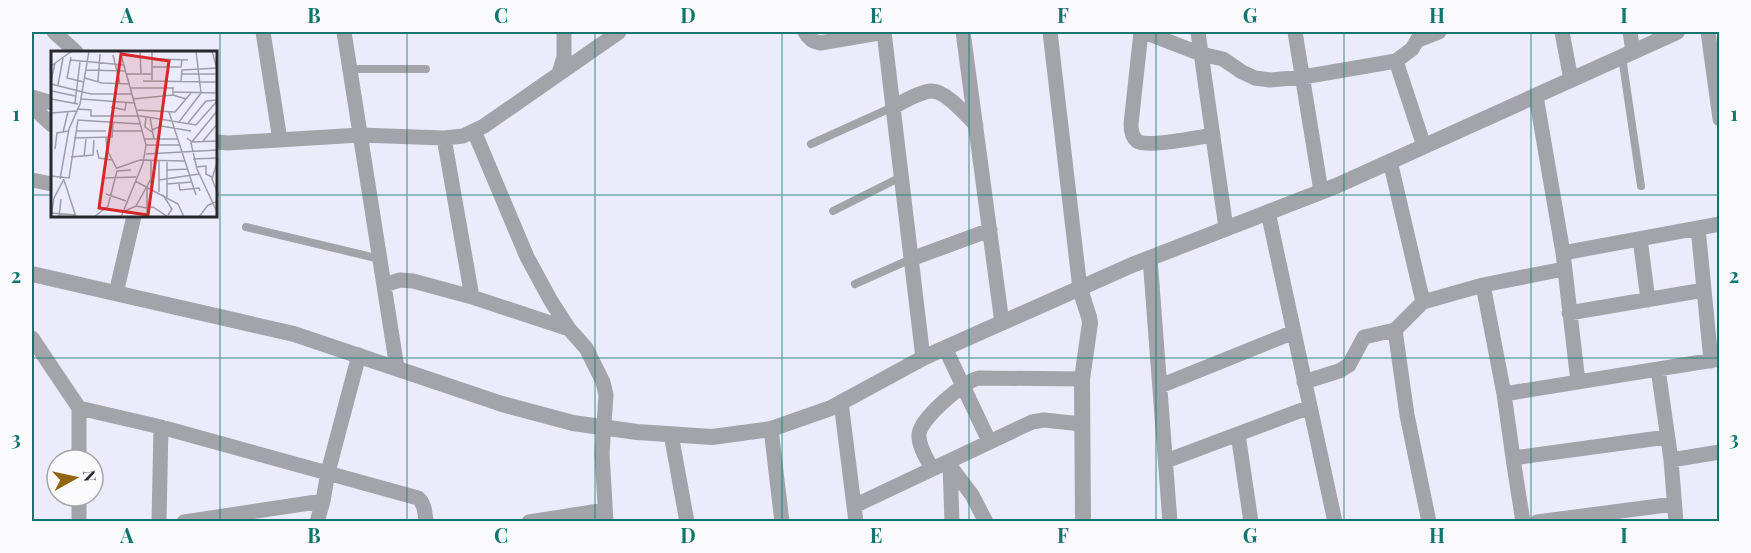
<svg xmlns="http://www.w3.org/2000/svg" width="1751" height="553" font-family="'Playfair Display',serif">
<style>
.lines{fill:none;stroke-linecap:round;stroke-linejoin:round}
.service{stroke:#a3a3aa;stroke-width:8}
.minor{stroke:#a3a3aa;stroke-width:15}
.tertiary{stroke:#a3a3aa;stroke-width:16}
.grid{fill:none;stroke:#0f766e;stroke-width:1.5;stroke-opacity:0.55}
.inset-road{fill:none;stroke:#9d9da9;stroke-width:1.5}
.view{fill:#d62828;fill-opacity:0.15;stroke:#d62828;stroke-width:3}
.inset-edge{fill:none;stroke:#27272d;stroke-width:3}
.neatline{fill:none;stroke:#0f766e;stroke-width:2}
.grid-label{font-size:20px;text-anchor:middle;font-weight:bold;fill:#0f766e}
</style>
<rect width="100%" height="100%" fill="#ecebfc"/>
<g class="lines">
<path class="service" d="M1622,57L1641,186
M350,69H426
M811,144L893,107
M833,211L901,177
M246,227L380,259
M855,284L911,259"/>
<path class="minor" d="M54,32L76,52
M263,32L280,140
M344,32L397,368
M805,32C809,39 812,41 820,43L885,32
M884,32L923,358
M963,32L1002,323
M1050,32L1080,289
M1141,32L1131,124C1131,130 1132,137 1137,141C1147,148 1199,137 1213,135
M1144,32L1201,54L1223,59L1242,72L1255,78L1270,80L1303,77L1396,61L1412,49L1422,32
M1198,32L1226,228
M1295,32L1321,191
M1562,32L1571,80
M1630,32L1633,52
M1708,32L1720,119
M1418,40L1439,32
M1396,61L1424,146
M559,73L564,57V32
M1536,96L1563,253L1578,382
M32,97L52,103
M32,102L38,112L52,125
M893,107C903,102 921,91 932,91C946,91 966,115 976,125
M474,131L527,257L551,301L569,329L586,348L603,382L606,395L602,453L606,522
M444,138L463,136L484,126L619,32
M216,142L228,143L360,135L444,138L472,297
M1390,161L1423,302
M32,180L52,184
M1268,212L1335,522
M1698,228L1711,361
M1640,239L1648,300
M1563,253L1720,224
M1150,258L1170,522
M911,259L990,230
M384,285L400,280L413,281L472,297L569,329
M1483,285L1504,394L1514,465L1523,522
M116,293L134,216
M1569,313L1704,290
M32,338L79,408V460
M945,348L989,441
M1658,369L1671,460L1676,522
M1304,382L1339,371L1349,365L1364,337L1395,330
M1160,386L1294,332
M1504,394L1720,359
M841,402L856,522
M79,408L161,427L418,498C425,504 425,513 426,522
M771,429L782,522
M671,434L687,522
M1238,434L1251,522
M1513,458L1667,437
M1671,460L1720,452
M1166,461L1310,407
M950,464L952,522
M950,466L972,495L986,522
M932,469C927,459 918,446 919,434C921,418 964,381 979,378L1082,379
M854,506L1032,422L1044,420L1082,424
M79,522V496
M159,522L161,427
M184,522L323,501
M317,522L323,501L328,472L359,355
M529,522L605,510
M1429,522L1407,415L1395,330L1423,302L1483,285L1564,269
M1537,522L1674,504"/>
<path class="tertiary" d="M32,274L294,334L502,404L573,423L637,432L712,437L771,429L831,408L923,358L945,348L1132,265L1336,186L1677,32
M1080,289L1089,317L1090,323L1082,379L1083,522"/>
</g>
<path class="grid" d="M220,32V522M407,32V522M595,32V522M782,32V522M969,32V522M1156,32V522M1344,32V522M1531,32V522M32,195H52M216,195H1720M32,358H1720"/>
<g transform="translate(51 51)">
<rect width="166" height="166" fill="#ecebfc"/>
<path class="inset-road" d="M69,0L95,94L92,112L70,166M89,0L90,22M101,0V29M161,0L166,18M62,4L69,33M20,6L16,27L33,31M109,8L137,9M19,9L73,14M0,15L21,0M101,16H130L131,9M35,19L75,20M76,23H101M130,23H167M34,27L51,32L79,33M0,30L4,12M47,30L49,3M92,30L167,31M130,31L131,19L167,17M0,33L40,43H81M7,34L12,7M79,37H122V44M1,40L24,45M123,41L167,42M0,48L27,53M30,48L83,52M82,48L122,44L135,48M24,52L29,11M60,56L74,59L75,52M26,58L40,59V65H90L145,74L167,49M85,59L124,61L140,42M167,59L140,92L146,118L167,163M118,61L145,144M0,62L25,60M95,66L94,76L101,81M99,67L103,88M26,69L89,73M128,71L150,42L145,0M137,72L155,50L166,49M101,79L110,75L140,80M25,80H55M62,80H91M12,81L17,61M23,87L61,86L62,72M55,87L56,99L66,118M136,87L141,91L167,90M94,88H127M152,90L167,72M95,94H129M4,98L6,82L17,80M46,99L48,107L61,109M95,103L167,99M20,106L42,104L43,89M33,106L35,88M142,108L167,107M167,108L161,128L167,143M108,110V141M145,116L155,115V123L161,126M66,117L89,109L134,110M116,119L137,118M53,122L52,127L85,126M0,125L18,127L27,69M9,128L18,78L29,53L38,0M13,129L25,166M108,129L148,123M84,130L127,153L133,166M116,133L141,131M128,133L129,139L148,137L149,140M100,137V110M55,143L75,150M112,144L121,158L117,164M116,146V111M85,155L101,126M96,157L102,156L117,166M72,160L96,164M74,160L85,155L96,157M0,162L24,164M0,166L3,147L13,128M8,166L10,148M43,166L57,155L66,120L80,119M96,166V135M148,166L157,154L167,150"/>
<path class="view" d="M70,3L118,10L97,164L48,157Z"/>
<rect width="166" height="166" class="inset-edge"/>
</g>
<rect width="1751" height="553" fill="none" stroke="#fafafd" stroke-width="66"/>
<g transform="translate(75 478) rotate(82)"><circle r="28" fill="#fafafd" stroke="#a6a6aa" stroke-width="1.5"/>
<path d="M0-4.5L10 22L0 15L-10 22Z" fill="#926610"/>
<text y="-9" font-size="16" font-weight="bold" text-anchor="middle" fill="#27272d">N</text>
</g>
<rect x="33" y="33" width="1685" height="487" class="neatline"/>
<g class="grid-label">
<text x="127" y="23">A</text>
<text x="314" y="23">B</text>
<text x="501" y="23">C</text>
<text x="688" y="23">D</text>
<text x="876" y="23">E</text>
<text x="1063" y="23">F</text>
<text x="1250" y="23">G</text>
<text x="1437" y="23">H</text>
<text x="1624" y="23">I</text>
<text x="16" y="121">1</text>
<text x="1734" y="121">1</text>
<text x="16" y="283">2</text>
<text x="1734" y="283">2</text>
<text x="16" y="446">3</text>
<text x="1734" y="446">3</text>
<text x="127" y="543">A</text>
<text x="314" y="543">B</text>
<text x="501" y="543">C</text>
<text x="688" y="543">D</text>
<text x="876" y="543">E</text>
<text x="1063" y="543">F</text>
<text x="1250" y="543">G</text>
<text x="1437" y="543">H</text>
<text x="1624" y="543">I</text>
</g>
</svg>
